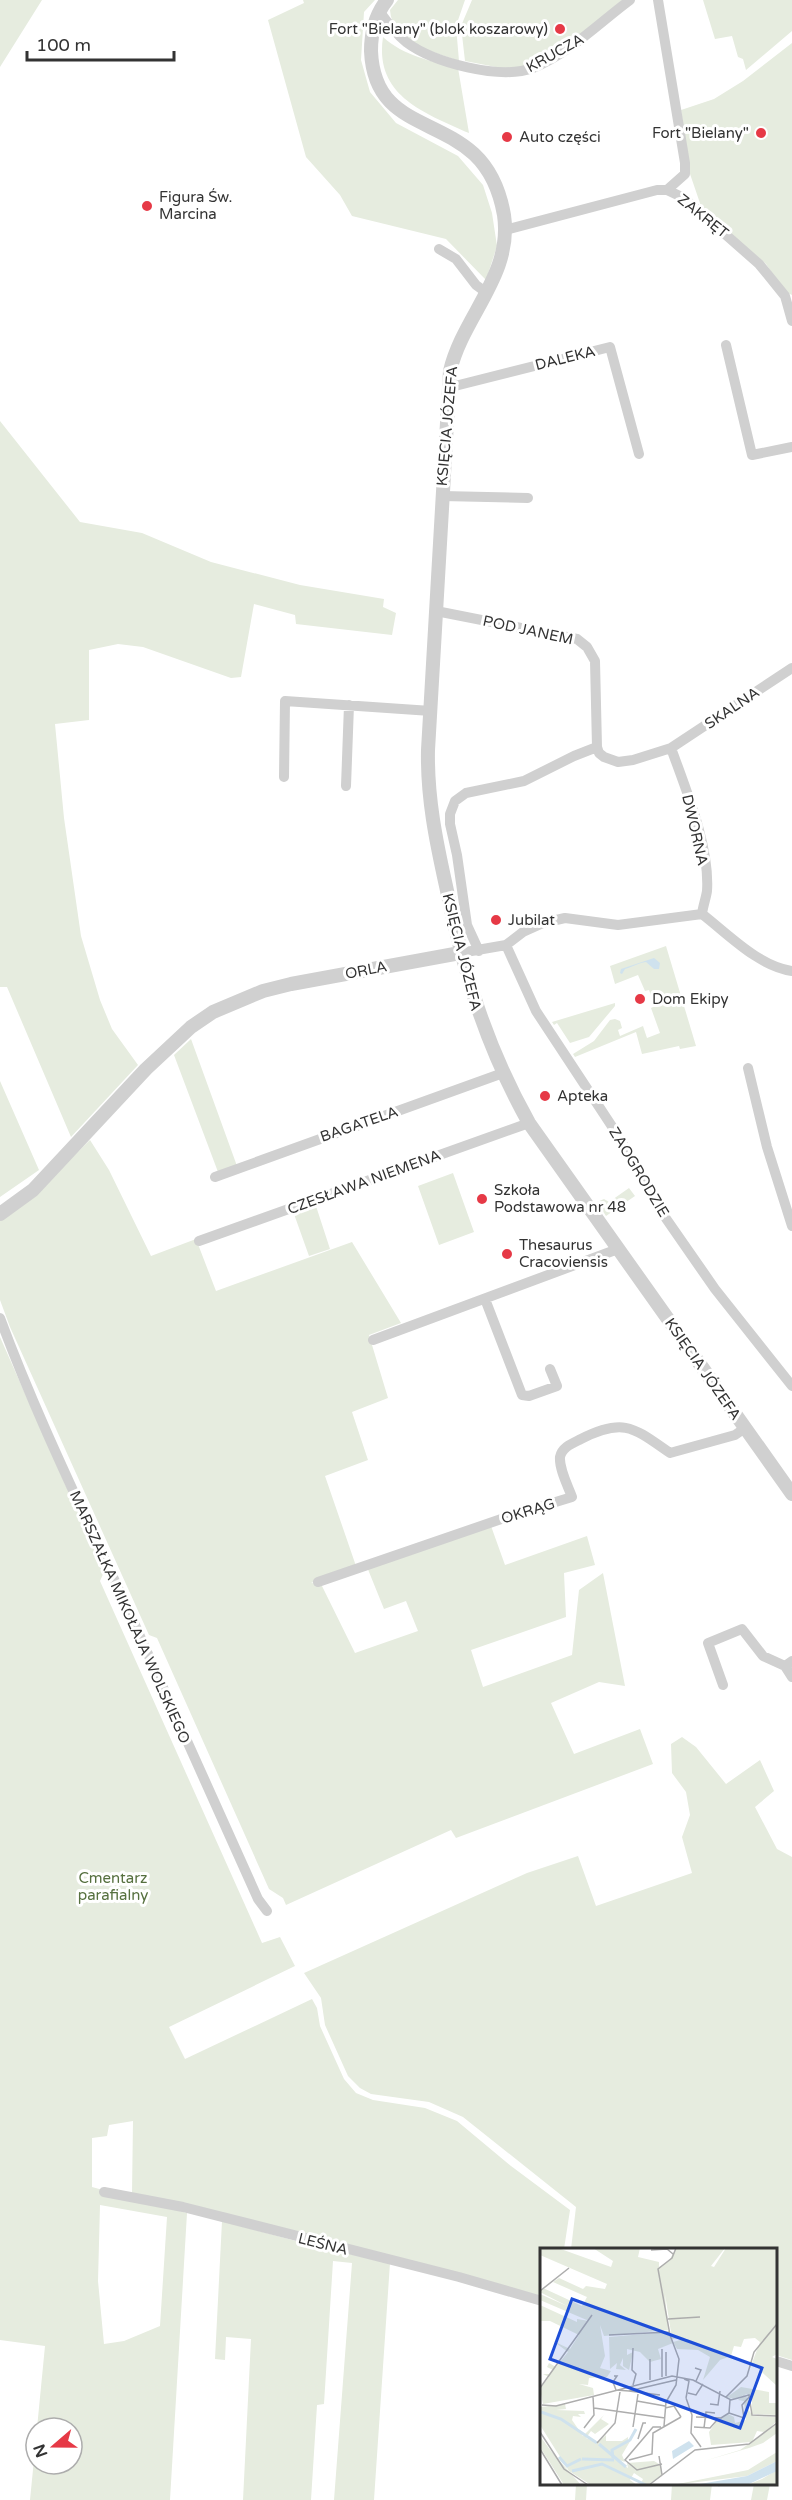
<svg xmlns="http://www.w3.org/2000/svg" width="792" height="2500" font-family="'Varela Round',sans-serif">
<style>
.green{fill:#e6ecdf;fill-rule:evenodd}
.water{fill:#cfe2ee}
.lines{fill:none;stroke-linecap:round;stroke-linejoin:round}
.minor{stroke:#d0d0d0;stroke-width:10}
.tertiary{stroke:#d0d0d0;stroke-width:14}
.poi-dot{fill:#e63946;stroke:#fff;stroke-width:2}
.labels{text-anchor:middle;stroke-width:6;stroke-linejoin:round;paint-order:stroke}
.poi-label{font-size:15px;fill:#333;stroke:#fff;text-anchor:start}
.street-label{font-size:15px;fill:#333;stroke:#fff}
.park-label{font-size:15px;fill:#56703f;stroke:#fff}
.inset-river{fill:none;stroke:#cfe2ee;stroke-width:3}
.inset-road{fill:none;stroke:#adadad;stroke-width:1.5}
.view{fill:#1d4ed8;fill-opacity:0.15;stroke:#1d4ed8;stroke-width:3}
.inset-edge{fill:none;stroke:#333;stroke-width:3}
</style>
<rect width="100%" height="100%" fill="#fff"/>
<path class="green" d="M0,0H42L0,67Z
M303,0H375L364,12L361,60L370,92L396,123L458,156L483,185L492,213L497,246L486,280L446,239L352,216L340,195L306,157L268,20L304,3Z
M398,0H465L456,26L459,61C433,51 392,43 390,10Z
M472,0H622L589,29L532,64L518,68H501L465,61L461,26Z
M703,0H792V31L746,70L743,59L738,57L732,36L715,39Z
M383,37C404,56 431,61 458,68L469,133C425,113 374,96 383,37Z
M792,43V295L784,291L766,264L702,209L689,171L681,110L714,99L743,81Z
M0,421L80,522L142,533L211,562L300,585L384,599L383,607L396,613L392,635L296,624L295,615L254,604L241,677L231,678L143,647L118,644L89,650V720L55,724L64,818L81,936L100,1000L112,1029L138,1065L71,1137L7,987H0Z
M666,946L696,1046L680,1049L679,1046L642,1054L636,1032L575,1057L573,1054L594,1041L610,1020L615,1019L620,1021L622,1028L618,1030L620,1036L643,1026L647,1038L660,1033L651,1008L655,1006L649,990L645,991L638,975L615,984L610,966Z
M615,1003V1006L589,1037L570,1043L557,1023L554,1025L552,1022Z
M191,1039L237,1166L218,1172L174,1055Z
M0,1081L39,1170L0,1197Z
M90,1140L109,1170L151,1256L196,1239L216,1291L352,1242L401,1323L369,1335L388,1398L352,1412L368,1460L325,1476L356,1566L311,1583L321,1584L355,1653L418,1631L406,1601L384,1609L367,1567L491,1526L505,1565L587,1536L595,1565L564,1573L566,1617L471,1650L483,1687L572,1655L579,1590L603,1573L625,1686L599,1682L551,1703L574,1754L640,1729L653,1764L456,1838L451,1830L286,1905L283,1898L269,1889L157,1638L149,1635L10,1327L0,1300V1220L26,1202Z
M453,1173L474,1232L439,1245L418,1186Z
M629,1188L635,1196L606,1216L597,1202L604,1199L609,1202Z
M316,1206L330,1249L309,1256L294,1214Z
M0,1337L104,1572L100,1581L262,1943L280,1937L295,1966L169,2027L185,2059L312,1999L317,2008L320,2026L344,2079L356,2093L373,2100L425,2108L457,2121L511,2166L570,2210L564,2249L542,2250L541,2296L132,2193L133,2121L109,2125L107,2136L92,2138V2187L187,2213L170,2500H30L36,2439V2464H72V2428H37L45,2346L0,2340ZM100,2205L167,2217L160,2326L124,2341L104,2344L98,2281Z
M682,1737L696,1747L726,1784L760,1760L774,1791L755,1807L777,1849L792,1857V2360L776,2355V2250L571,2249L576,2207L463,2117L429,2102L371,2094L360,2088L348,2076L325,2025L321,1998L304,1973L527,1873L578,1856L596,1906L692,1873L682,1837L690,1815L686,1792L672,1773L671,1744Z
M222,2221L311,2245L390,2263L374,2500H334L352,2263L333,2261L324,2404L317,2405L311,2500H243L251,2339L226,2337L225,2360L215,2359Z
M576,2484H587L586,2500H575Z
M672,2484H712L710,2500H671Z
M754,2484H770L767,2500H751Z"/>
<path class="water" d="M654,958L660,963L659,969H654L646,962C638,963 632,967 625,969L622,974L620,973L621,969Z"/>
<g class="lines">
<path class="minor" d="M658,0L685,163V174L667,190
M379,11C387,22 395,33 406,42C434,63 500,80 533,68C570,53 599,23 630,0
M505,230L657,190H667L684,198L759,264L785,296L792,321
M439,249L456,259L476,285L487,293
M726,345L752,455L792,447
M447,388L610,347L639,454
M442,496L528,498
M436,611L577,639L587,647L595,661L597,747L599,753L604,757L618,762L633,760L671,748L792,668
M671,748C686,790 710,847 707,891C706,898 703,906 702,914
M284,777L285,701L431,711
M346,786L349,705
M506,945L536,1011L617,1134L658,1207L715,1289L792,1386
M479,951L467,925L457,855L450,824V814L455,801L466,793L524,781L574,756L597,747
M460,953L506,945L523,932L543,923L565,918L618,925L702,914C728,934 758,966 792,971
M748,1068L767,1147L792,1226
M215,1177L503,1073
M199,1241L529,1123
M485,1299L522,1395L529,1396L557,1386L550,1369
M0,1318C40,1426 92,1529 139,1634C179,1722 218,1811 258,1899L267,1911
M373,1340L618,1249
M318,1582L510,1516L572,1497C568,1486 559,1469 560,1457C562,1447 573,1443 581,1439C624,1417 634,1428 670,1453L735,1435L745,1428
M785,1666L792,1677
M723,1685L708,1643L742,1629L763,1656L785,1666L792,1661
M104,2192L183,2207L459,2277L542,2301
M776,2361L792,2366"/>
<path class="tertiary" d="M387,0C375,15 371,31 371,51C374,123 433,117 474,154C491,170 500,192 504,215C513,275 463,316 450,371L428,750C427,797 436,841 446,886C464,973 485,1044 529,1123L792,1494
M0,1214L33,1190L146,1069L191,1027L213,1012L263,991L291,984L460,953"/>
</g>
<g class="poi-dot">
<circle cx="560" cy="29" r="6"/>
<circle cx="761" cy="133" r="6"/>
<circle cx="507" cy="137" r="6"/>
<circle cx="147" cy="206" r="6"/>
<circle cx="496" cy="920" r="6"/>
<circle cx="640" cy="999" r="6"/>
<circle cx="545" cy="1096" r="6"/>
<circle cx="482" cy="1199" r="6"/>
<circle cx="507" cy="1254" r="6"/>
</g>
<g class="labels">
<g class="poi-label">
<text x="548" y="34" text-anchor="end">Fort "Bielany" (blok koszarowy)</text>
<text x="749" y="138" text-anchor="end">Fort "Bielany"</text>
<text x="519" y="142">Auto części</text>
<text x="159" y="202">Figura Św.<tspan x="159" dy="17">Marcina</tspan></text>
<text x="508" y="925">Jubilat</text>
<text x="652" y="1004">Dom Ekipy</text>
<text x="557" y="1101">Apteka</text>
<text x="494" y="1195">Szkoła<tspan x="494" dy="17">Podstawowa nr 48</tspan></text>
<text x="519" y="1250">Thesaurus<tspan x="519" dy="17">Cracoviensis</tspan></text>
</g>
<g class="street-label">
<text transform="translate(555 53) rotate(-29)" y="5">KRUCZA</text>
<text transform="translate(703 216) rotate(39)" y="5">ZAKRĘT</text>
<text transform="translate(565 358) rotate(-14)" y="5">DALEKA</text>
<text transform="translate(447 426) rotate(-85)" y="5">KSIĘCIA JÓZEFA</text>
<text transform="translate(528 630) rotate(12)" y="5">POD JANEM</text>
<text transform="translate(732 708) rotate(-34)" y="5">SKALNA</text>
<text transform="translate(695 830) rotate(77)" y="5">DWORNA</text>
<text transform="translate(462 952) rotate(76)" y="5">KSIĘCIA JÓZEFA</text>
<text transform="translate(366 970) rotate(-11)" y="5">ORLA</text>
<text transform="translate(359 1124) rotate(-19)" y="5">BAGATELA</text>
<text transform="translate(639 1172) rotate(59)" y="5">ZAOGRODZIE</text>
<text transform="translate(364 1182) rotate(-20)" y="5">CZESŁAWA NIEMENA</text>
<text transform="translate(703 1369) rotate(55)" y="5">KSIĘCIA JÓZEFA</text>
<text transform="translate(528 1511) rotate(-17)" y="5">OKRĄG</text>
<text transform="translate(130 1617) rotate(66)" y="5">MARSZAŁKA MIKOŁAJA WOLSKIEGO</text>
<text transform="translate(323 2244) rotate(14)" y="5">LEŚNA</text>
</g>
<g class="park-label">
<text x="113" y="1883">Cmentarz<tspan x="113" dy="17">parafialny</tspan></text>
</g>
</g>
<g transform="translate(540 2248)">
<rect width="237" height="237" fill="#fff"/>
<path d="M0,0H18L71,19L73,13L45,0L73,13L53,0H100L98,9L119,14V19L129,13L136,0H185L171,18L174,19L186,0H237V106L232,109L237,111V138L212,115L220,94L215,90L204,91L201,99L194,98L191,108L180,112L163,132L170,109L158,102L137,101L133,94L148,90L132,91L125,46L128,82L64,88L60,77L65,108L60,120L71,123L67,129L49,130L48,137L39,136L53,140L54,147L3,156L0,141L9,129L3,126H10L13,122L7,119L9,115L16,119L28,104L13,93L30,101L39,87L10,73H0V57L37,74V71L49,73L0,52V46L27,58L0,44L3,40L42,58L47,49L13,34L19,30L43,41L46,38L65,41L67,36L0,7ZM128,84L133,95L118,101L121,111L110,114L100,104L87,101V107L93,104L89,122L83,118V110L80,117L86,122L76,121L77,115L70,121L69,89ZM201,139L229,144V155H237V167L212,166V151L207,146L194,151L187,149ZM204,147L211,153L208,161L213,168L237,169V173L225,184L217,183L212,194L171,197L169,184L178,171L188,166L194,169L195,175L206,172L204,153L198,152ZM25,156L26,161L16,162L44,163L45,166H38L41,169L33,168L32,172L43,188L64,167L61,171L69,176L55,186L51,183L46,190L51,192L58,194L66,187V193H82L88,189V193L95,185L82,207L85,214L74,210L88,220L87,215L114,213L121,217L122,228L107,237H100L103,231L94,225L90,232L97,237H51L29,223L0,177L1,159ZM237,176V185L223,195L209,200L164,213L200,202ZM0,188L11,203L41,237H24L0,199ZM237,204V213L207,228L133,237L208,222ZM237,222V237H207L222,231Z" fill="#e6ecdf"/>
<path d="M149,193L154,198L133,211L132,203ZM237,213V223L207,237H154L207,228Z" fill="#cfe2ee"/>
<path class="inset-river" d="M1,164L21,171L57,195M59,196L86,219M19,209L27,218L41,211M73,210L72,202L90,192L96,181M42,211L74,212M32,223L62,216L106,237M178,237L208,231L237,215"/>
<path class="inset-road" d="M119,2H111L127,1L133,6M0,43L29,20M128,71L160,69M69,87L129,84M110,111V132M155,120L161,122L156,133M74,128H77L73,134L76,142M126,128V104M122,129V101M144,131L149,133L146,150M93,137L96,126L92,122L93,100M0,140L52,67M76,142L89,143L136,132M89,143L120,147M148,145L156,147L163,136M186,149L207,128L214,104L237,76M146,150L152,167L151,185L161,199M97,153L125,158M170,156L178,157L180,143M2,157L16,158L132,128L153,132L191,152L209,147L212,167L237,168M54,160L125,170M125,160L134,158L141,169M189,165L204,170L202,157L210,148M156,169L181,170L189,165L190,152M124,178L126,154L136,137L139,111L130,87L118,21L132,10L136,0M93,179L98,146M121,179H113L85,212L97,222L122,216M154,179L170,180L177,172M44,180L54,167L53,148M164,180L166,164L175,165M0,184L24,221L48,237M98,191L103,175H106M57,195L75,175L80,144M0,201L22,237M119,208L122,227M89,212L112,206L113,185L141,169M109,237L155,202L209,196L237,175"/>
<path class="view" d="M32,51L222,120L200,180L10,111Z"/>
<rect width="237" height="237" class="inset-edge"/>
</g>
<g transform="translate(54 2446) rotate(250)"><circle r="28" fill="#ffffff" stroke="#adadad" stroke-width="1.5"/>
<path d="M0-4.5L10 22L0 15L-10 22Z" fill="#e63946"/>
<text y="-9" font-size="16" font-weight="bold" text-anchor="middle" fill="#333333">N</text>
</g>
<path d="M27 51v9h147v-9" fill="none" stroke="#333333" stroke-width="3"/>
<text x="36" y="51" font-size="18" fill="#333333" stroke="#ffffff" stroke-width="4.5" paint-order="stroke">100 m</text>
</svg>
